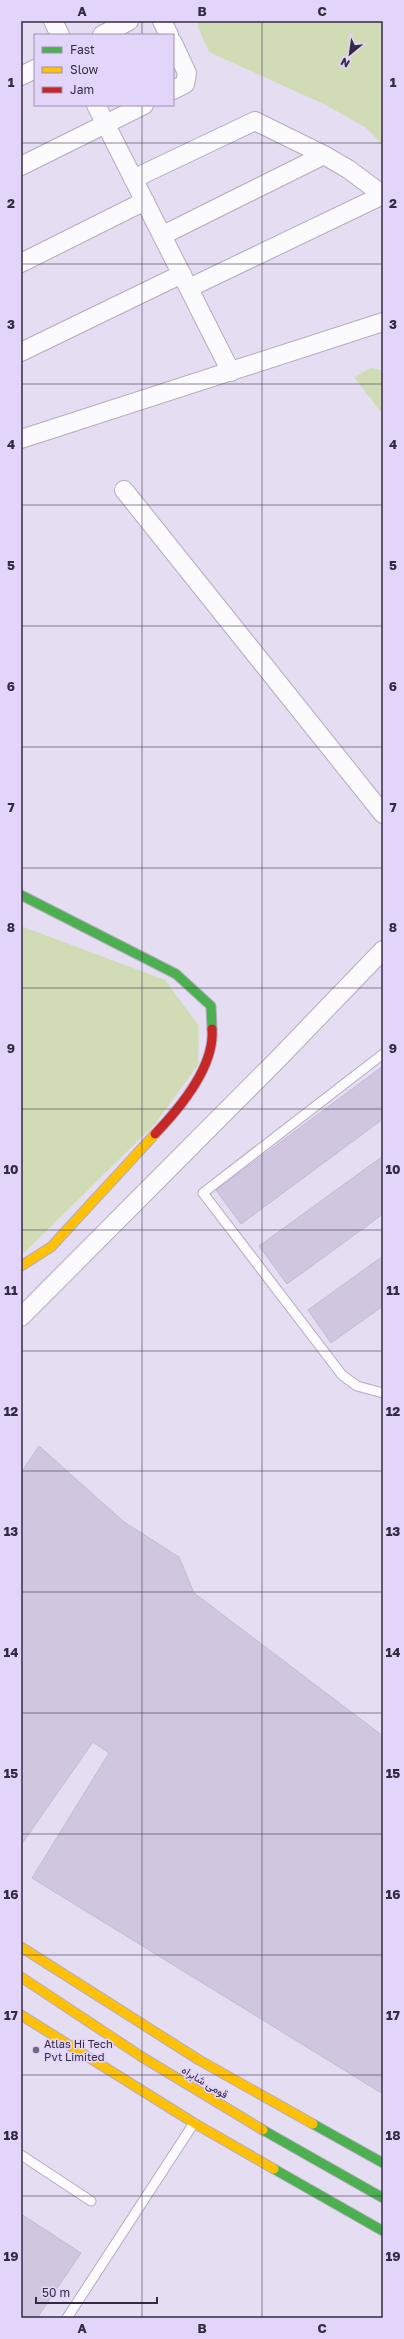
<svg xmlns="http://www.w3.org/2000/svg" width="404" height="2339" font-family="'Golos Text',Vazirmatn,sans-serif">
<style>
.green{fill:#d1dcb7}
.building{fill:#d1c6e0;stroke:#c3bbcf}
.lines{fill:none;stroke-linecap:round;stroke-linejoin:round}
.lane-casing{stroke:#b4acbe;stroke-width:11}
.street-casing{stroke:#b4acbe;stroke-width:20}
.fast-casing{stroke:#b4acbe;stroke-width:11}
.slow-casing{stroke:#b4acbe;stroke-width:11}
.jam-casing{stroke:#b4acbe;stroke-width:11}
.lane{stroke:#fbfafd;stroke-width:9}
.street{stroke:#fbfafd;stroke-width:18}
.fast{stroke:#4caf50;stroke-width:9}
.slow{stroke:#ffc107;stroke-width:9}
.jam{stroke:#c62828;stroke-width:9}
.grid{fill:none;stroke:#342a41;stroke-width:1;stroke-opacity:0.55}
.poi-dot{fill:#72697f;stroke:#e3d5f9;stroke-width:1.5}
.labels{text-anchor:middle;stroke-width:3.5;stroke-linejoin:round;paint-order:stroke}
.poi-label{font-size:11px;fill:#342a41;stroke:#e3d5f9;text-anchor:start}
.street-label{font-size:11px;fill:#342a41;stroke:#e3d5f9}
.neatline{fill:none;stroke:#342a41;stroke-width:1.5}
.grid-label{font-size:13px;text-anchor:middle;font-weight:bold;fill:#342a41}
</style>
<rect width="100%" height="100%" fill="#e5ddf1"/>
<path class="green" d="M198,21H383V145L366,128L326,105L209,52L198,27Z
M371,368L383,370V415L354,377Z
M21,926L165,980L199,1026L198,1065L155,1124L21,1256Z"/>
<path class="building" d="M383,1066V1119L241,1224L216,1190Z
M383,1156V1214L287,1284L259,1246Z
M383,1256V1306L331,1343L308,1310Z
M39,1446L124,1522L179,1557L194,1593L383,1736V2094L32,1878L109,1753L93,1742L21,1845V1473Z
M21,2214L81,2253L37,2318H21Z"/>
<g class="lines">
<g class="lane-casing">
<path id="lane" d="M383,1054L203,1193L342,1375L357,1386L383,1393
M21,2155L91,2201
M67,2318L194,2123"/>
</g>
<g class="street-casing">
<path id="street" d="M53,21L60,35
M162,21L169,35
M102,35L129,21
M173,43L187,73L185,84L173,90
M21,76L35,69
M96,105L231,372
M21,166L144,105
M133,179L255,121L324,155L348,169L383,195
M163,235L324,155
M21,263L145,201
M189,288L383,195
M21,352L182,274
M21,439L383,322
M124,490L383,814
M21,1317L278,1059L383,950"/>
</g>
<g class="fast-casing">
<path id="fast" d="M21,895L176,974L211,1006L212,1029
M313,2124L383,2163
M263,2130L383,2198
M274,2169L383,2231"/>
</g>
<g class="slow-casing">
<path id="slow" d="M21,1266L51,1247L155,1134
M21,1947L199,2060L313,2124
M21,1977L142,2057L263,2130
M21,2015L194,2123L274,2169"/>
</g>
<g class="jam-casing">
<path id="jam" d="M155,1134C180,1108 215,1066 212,1029"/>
</g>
<use href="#lane" class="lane"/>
<use href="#street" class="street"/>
<use href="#fast" class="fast"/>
<use href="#slow" class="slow"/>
<use href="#jam" class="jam"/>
</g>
<path class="grid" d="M142,21V35M262,21V2318M142,105V2318M21,143H383M21,264H383M21,384H383M21,505H383M21,626H383M21,747H383M21,868H383M21,988H383M21,1109H383M21,1230H383M21,1351H383M21,1471H383M21,1592H383M21,1713H383M21,1834H383M21,1955H383M21,2075H383M21,2196H383"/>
<circle class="poi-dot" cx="36" cy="2050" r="4"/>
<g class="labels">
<g class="poi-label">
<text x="44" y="2048">Atlas Hi Tech<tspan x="44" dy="13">Pvt Limited</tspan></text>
</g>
<g class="street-label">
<text transform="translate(205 2082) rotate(31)" y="4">قومی شاہراہ</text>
</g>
</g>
<rect width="404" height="2339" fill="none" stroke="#e3d5f9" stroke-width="44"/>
<rect x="34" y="34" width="140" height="72" fill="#e3d5f9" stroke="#9d91af"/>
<rect x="42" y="47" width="20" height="6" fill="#4caf50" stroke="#9d91af"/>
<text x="70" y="54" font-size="12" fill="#342a41">Fast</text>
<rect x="42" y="67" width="20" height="6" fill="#ffc107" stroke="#9d91af"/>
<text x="70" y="74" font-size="12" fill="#342a41">Slow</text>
<rect x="42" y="87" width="20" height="6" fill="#c62828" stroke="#9d91af"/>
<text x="70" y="94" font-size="12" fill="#342a41">Jam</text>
<g transform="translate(350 54) rotate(209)" stroke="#e3d5f9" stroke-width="3" paint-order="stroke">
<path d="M0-3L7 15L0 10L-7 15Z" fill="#342a41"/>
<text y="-6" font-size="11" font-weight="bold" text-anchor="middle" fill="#342a41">N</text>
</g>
<path d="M36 2297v6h121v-6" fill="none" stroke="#342a41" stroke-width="2"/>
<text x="42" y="2297" font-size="12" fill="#342a41" stroke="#e3d5f9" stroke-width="3" paint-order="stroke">50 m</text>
<rect x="22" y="22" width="360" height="2295" class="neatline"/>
<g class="grid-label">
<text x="82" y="16">A</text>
<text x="202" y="16">B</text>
<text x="322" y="16">C</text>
<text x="11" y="87">1</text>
<text x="393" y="87">1</text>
<text x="11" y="208">2</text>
<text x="393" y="208">2</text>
<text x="11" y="329">3</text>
<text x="393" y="329">3</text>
<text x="11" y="449">4</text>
<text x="393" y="449">4</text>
<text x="11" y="570">5</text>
<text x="393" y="570">5</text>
<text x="11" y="691">6</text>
<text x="393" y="691">6</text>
<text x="11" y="812">7</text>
<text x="393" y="812">7</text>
<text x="11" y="932">8</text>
<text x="393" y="932">8</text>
<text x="11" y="1053">9</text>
<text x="393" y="1053">9</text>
<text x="11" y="1174">10</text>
<text x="393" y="1174">10</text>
<text x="11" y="1295">11</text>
<text x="393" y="1295">11</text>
<text x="11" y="1416">12</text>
<text x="393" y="1416">12</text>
<text x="11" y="1536">13</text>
<text x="393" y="1536">13</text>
<text x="11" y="1657">14</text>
<text x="393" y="1657">14</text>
<text x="11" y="1778">15</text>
<text x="393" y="1778">15</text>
<text x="11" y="1899">16</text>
<text x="393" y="1899">16</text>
<text x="11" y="2020">17</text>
<text x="393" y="2020">17</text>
<text x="11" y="2140">18</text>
<text x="393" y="2140">18</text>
<text x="11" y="2261">19</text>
<text x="393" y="2261">19</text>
<text x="82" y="2333">A</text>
<text x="202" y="2333">B</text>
<text x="322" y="2333">C</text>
</g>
</svg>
